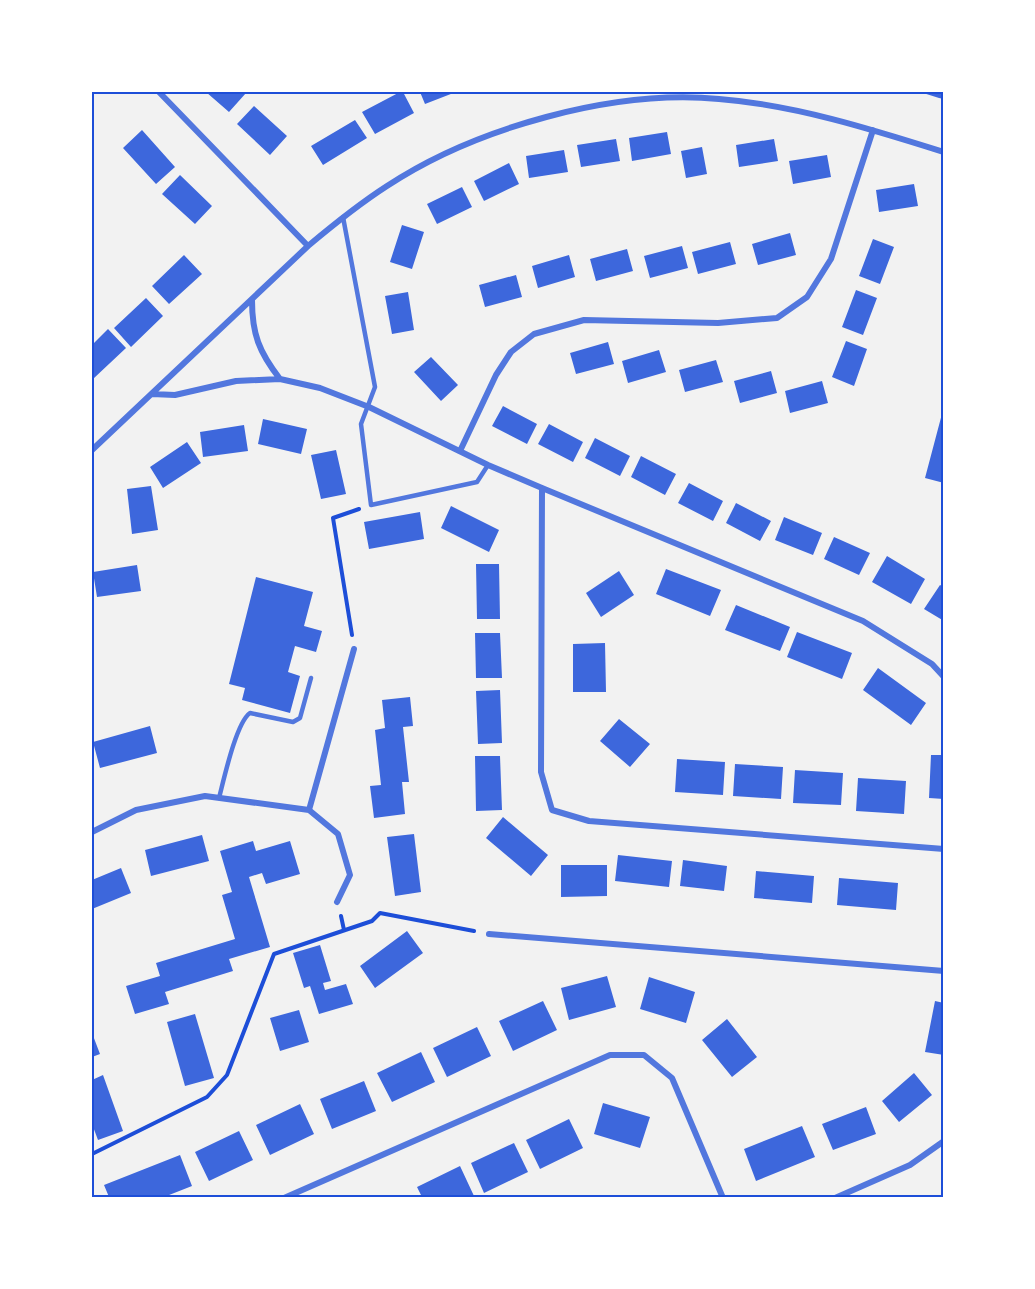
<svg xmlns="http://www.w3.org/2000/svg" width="1035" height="1289" font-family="'IBM Plex Sans',sans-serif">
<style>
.building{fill:#3d67dc}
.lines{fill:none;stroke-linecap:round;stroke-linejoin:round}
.path{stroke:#1d4ed8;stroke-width:4}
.service{stroke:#5277de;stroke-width:4.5}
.minor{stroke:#5277de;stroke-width:6}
.neatline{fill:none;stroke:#1d4ed8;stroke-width:2}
</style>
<rect width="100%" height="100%" fill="#f2f2f2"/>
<path class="building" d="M206,92H244L246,93L229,112Z
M400,92H403L414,113L375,134L362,112Z
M420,92H456L425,104Z
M920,92H944V99L939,98Z
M254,106L287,136L270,155L237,124Z
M355,120L367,138L323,165L311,146Z
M142,130L175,167L156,184L123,148Z
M667,132L671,154L632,161L629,138Z
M616,139L620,161L581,167L577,145Z
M774,139L778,161L739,167L736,145Z
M702,147L707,174L686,178L681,151Z
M564,150L568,172L529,178L526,156Z
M827,155L831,177L793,184L789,161Z
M509,163L519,184L484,201L474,181Z
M180,175L212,206L195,224L162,194Z
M914,184L918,206L879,212L876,190Z
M462,187L472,207L437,224L427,204Z
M402,225L424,232L412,269L390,262Z
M790,233L796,255L758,265L752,244Z
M873,239L894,247L880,284L859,276Z
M730,242L736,264L698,274L692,252Z
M682,246L688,268L650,278L644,256Z
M627,249L633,271L596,281L590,259Z
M184,255L202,274L169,304L152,286Z
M569,255L575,277L538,288L532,266Z
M516,275L522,297L485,307L479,285Z
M856,290L877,298L863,335L842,327Z
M408,292L414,330L392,334L385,296Z
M146,298L163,316L131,347L114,328Z
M108,329L126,348L93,379L92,377V345Z
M846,341L867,349L854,386L832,377Z
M608,342L614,364L576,374L570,353Z
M659,350L666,372L628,383L622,361Z
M431,357L458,385L441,401L414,372Z
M716,360L723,382L685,392L679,370Z
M771,371L777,393L740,403L734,381Z
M822,381L828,403L790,413L785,391Z
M503,406L537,424L527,444L492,426Z
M943,410H944V483L925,478Z
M263,419L307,429L301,454L258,444Z
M549,424L583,442L573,462L538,444Z
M244,425L248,451L203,457L200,432Z
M595,438L630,456L620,476L585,458Z
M187,442L201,463L163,488L150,467Z
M336,450L346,494L321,499L311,455Z
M641,456L676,474L665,495L631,477Z
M689,483L723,501L713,521L678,503Z
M151,486L158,530L132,534L127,489Z
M736,503L771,521L760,541L726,523Z
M451,506L499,530L489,552L441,528Z
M420,512L424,539L369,549L364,522Z
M784,517L822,533L813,555L775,540Z
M834,537L870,553L859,575L824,559Z
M887,556L925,579L911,604L872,582Z
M476,564H499L500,619H477Z
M137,565L141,591L97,597L93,572Z
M666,569L721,590L710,616L656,594Z
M619,571L634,595L601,617L586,593Z
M256,577L313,592L304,626L322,631L316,652L295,646L288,672L300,676L290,713L242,700L245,688L229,684Z
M940,585L944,587V621L924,609Z
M736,605L790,627L780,651L725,630Z
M797,632L852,653L842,679L787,657Z
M475,633H500L502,678H476Z
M605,643L606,692H573V644Z
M878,668L926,703L911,725L863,690Z
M500,690L502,743L478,744L476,691Z
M410,697L413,726L403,727L409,782H402L405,814L374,818L370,786L381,785L375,730L385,728L382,700Z
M619,719L650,744L630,767L600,741Z
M150,726L157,753L100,768L93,742Z
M931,755H944V799L929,798Z
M475,756H500L502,810L476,811Z
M677,759L725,762L723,795L675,792Z
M735,764L783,767L781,799L733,796Z
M795,770L843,773L841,805L793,803Z
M858,778L906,781L904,814L856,811Z
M503,817L548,855L531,876L486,838Z
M414,834L421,892L395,896L387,837Z
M202,835L209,861L151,876L145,850Z
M253,841L256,851L290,841L300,874L266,884L262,873L249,877L270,947L229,959L233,971L165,992L169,1004L135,1014L126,986L160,976L156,963L235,939L222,895L232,892L220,851Z
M618,855L672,861L669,887L615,881Z
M683,860L727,866L724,891L680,886Z
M561,865H607V896L561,897Z
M121,868L131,893L92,909V880Z
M756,871L814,876L812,903L754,898Z
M839,878L898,883L896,910L837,905Z
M407,931L423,953L375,988L360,966Z
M320,945L331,981L323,983L325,990L346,984L353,1004L319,1014L310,986L304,988L293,953Z
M607,976L616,1007L569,1020L561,988Z
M649,977L695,992L686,1023L640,1009Z
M543,1001L557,1030L513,1051L499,1021Z
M935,1001L944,1003V1055L925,1052Z
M299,1010L309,1042L280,1051L270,1018Z
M195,1014L214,1078L185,1086L167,1022Z
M727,1019L757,1057L732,1077L702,1040Z
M477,1027L491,1056L447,1077L433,1048Z
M92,1033L100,1054L92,1057Z
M421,1052L435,1082L392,1102L377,1073Z
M914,1073L932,1095L899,1122L882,1101Z
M103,1075L123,1131L98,1140L92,1124V1080Z
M364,1081L376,1111L332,1129L320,1099Z
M603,1103L650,1117L640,1148L594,1134Z
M300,1104L314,1134L270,1155L256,1125Z
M866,1107L876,1134L833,1150L822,1124Z
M569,1119L583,1148L540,1169L526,1140Z
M802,1126L815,1157L756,1181L744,1149Z
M239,1131L253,1160L209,1181L195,1152Z
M514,1143L528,1172L484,1193L471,1163Z
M180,1155L192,1186L164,1197H109L104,1185Z
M460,1166L474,1196L470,1197H422L417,1187Z"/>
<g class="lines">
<path class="path" d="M352,635L333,518L359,509
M341,916L344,930
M92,1154L207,1097L227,1075L274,954L372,921L380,913L474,931"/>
<path class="service" d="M343,217L375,387L361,424L371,505L477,482L488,465
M219,798C224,779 236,723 250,713L293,722L300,718L311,678"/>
<path class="minor" d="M159,92L308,246
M252,300C252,334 259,352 280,379
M152,394L175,395L236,381L280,379L320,388L369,407L488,465L542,488L863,621L932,664L944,677
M92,450L308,246C333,225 359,204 387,186C475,128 613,89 719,99C795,105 871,129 944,152
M460,451L496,375L511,352L534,334L584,320L718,323L777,318L807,297L831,259L873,130
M542,488L541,772L552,810L589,821L944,849
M309,810L354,649
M92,832L136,810L205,796L309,810L338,834L350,875L337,902
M489,934L944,971
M284,1198L610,1055H644L672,1078L723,1198
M835,1198L910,1165L944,1141"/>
</g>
<rect width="1035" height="1289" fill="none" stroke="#ffffff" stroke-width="186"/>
<rect x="93" y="93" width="849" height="1103" class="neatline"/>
</svg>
